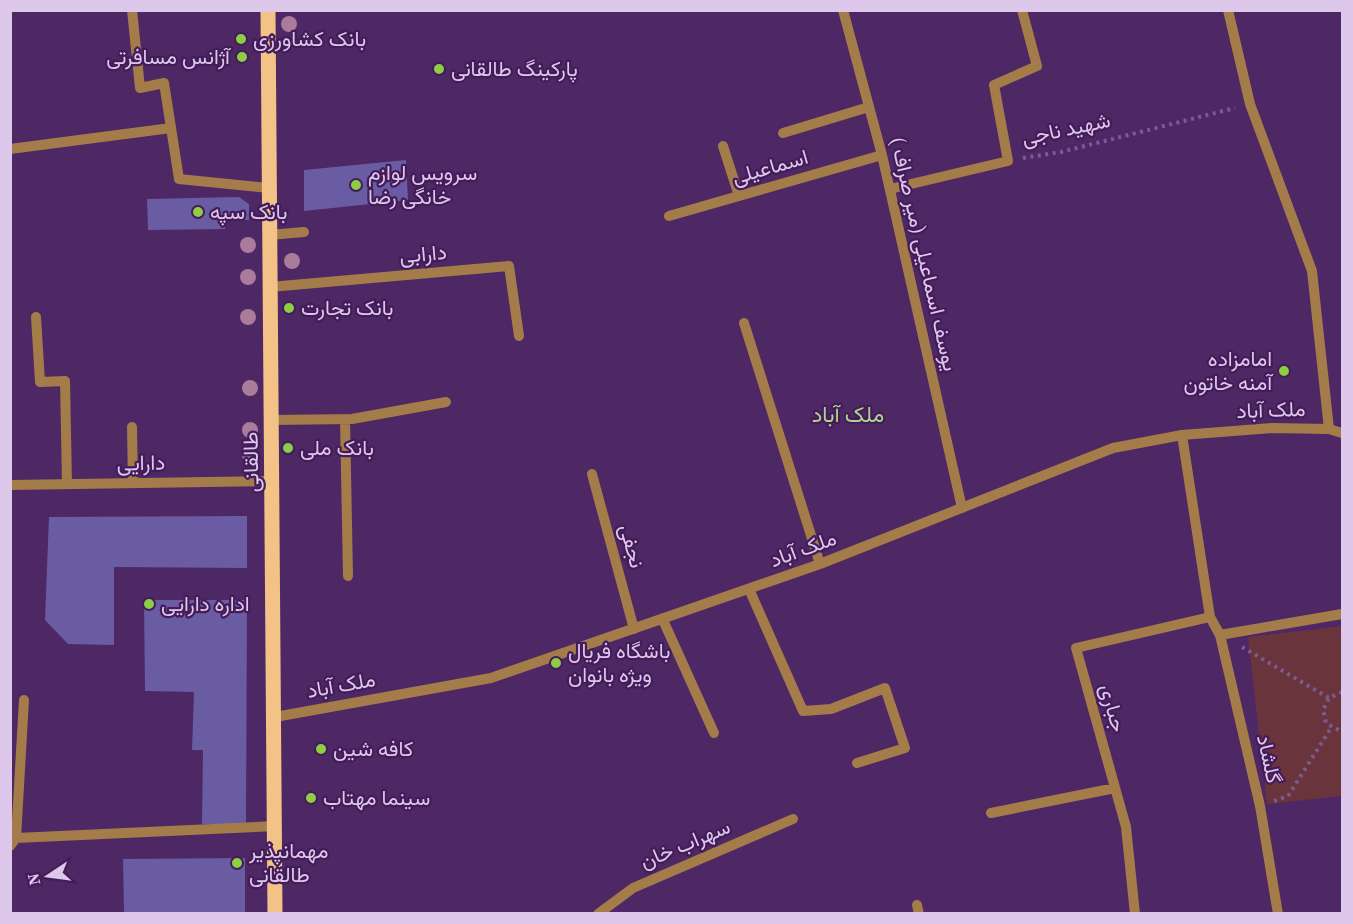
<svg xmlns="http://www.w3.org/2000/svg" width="1353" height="924" font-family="'Source Serif 4',Vazirmatn,serif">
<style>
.green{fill:#6a343c}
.building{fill:#6a5ca2}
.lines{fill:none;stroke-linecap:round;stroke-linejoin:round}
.path{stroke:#7d5b91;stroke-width:4;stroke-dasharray:3 4.5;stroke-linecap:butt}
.minor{stroke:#a47c49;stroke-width:10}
.major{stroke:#f3c286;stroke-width:15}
.tree{fill:#aa7b9a}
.poi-dot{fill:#8dce44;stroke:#431c59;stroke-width:2}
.labels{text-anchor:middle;stroke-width:4.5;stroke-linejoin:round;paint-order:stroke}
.poi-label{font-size:21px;fill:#ddc8ec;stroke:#431c59;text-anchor:start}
.street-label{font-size:21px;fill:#ddc8ec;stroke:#431c59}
.neighbourhood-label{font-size:22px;fill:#afd48f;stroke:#431c59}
</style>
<rect width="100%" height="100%" fill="#4e2765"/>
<path class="green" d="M1342,626V796L1267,804L1248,637Z"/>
<path class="building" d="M406,160L408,200L304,211V170Z
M239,197L249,204V220H225V229L148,230L147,199Z
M247,516V568L114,567V645L68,644L45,620L49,517Z
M144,600H247L246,824H202L203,750H192L194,692L145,691Z
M245,858V914L124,912L123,859Z"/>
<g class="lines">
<path class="path" d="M1023,158L1061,152L1235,108
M1242,647L1329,698
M1342,692L1329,698L1323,710L1326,723L1342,732
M1274,801L1288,796L1331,728"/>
<path class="minor" d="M132,10L140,88L164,83L179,179L269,188
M843,10L882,155L962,508
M1228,10L1250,104L1312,271L1329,429
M783,133L869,107
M723,146L739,196
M10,149L171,128
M890,189L1008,161L994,85L1037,66L1022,10
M669,216L882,155
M269,235L304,232
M270,287L509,266L519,336
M36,317L40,382L65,381L67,484
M744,323L820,564
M272,420L352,419L446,402
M345,420L348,576
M132,427L133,483
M1182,435L1210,617L1220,635L1260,806L1278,914
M592,474L634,629
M10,485L272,481
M749,589L803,711L831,709L885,688L905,748L857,763
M663,620L714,733
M1220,635L1342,614
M275,717L491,678L820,564L1113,448L1182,435L1272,428L1329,429L1342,433
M991,813L1115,788
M16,838L24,700
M10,846L16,838L276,826
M917,905L919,914
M598,914L633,888L793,819
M1135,914L1126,827L1076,648L1210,617"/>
<path class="major" d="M268,10L275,914"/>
</g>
<g class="tree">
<circle cx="289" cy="24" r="8"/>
<circle cx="248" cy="245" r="8"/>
<circle cx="292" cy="261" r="8"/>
<circle cx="248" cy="277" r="8"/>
<circle cx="248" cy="317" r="8"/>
<circle cx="250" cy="388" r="8"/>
<circle cx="250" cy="430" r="8"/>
<circle cx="250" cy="455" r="8"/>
</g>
<g class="poi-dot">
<circle cx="241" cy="39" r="6"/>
<circle cx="242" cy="57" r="6"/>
<circle cx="439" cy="69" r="6"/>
<circle cx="356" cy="185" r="6"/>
<circle cx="198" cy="212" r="6"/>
<circle cx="289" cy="308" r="6"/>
<circle cx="1284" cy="371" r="6"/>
<circle cx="288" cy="448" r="6"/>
<circle cx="149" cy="604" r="6"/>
<circle cx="556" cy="663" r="6"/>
<circle cx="321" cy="749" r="6"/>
<circle cx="311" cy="798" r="6"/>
<circle cx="237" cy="863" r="6"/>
</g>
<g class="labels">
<g class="poi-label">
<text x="253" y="46">بانک کشاورزی</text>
<text x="230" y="64" text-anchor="end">آژانس مسافرتی</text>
<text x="451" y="76">پارکینگ طالقانی</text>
<text x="368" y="180">سرویس لوازم<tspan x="368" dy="24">خانگی رضا</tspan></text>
<text x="210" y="219">بانک سپه</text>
<text x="301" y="315">بانک تجارت</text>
<text x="1272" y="366" text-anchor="end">امامزاده<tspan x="1272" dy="24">آمنه خاتون</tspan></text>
<text x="300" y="455">بانک ملی</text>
<text x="161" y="611">اداره دارایی</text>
<text x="568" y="658">باشگاه فریال<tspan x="568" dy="24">ویژه بانوان</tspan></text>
<text x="333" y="756">کافه شین</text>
<text x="323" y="805">سینما مهتاب</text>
<text x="249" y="858">مهمانپذیر<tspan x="249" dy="24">طالقانی</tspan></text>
</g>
<g class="street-label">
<text transform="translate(1066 129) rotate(-12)" y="7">شهید ناجی</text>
<text transform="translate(770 167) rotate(-16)" y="7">اسماعیلی</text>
<text transform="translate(423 254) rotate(-5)" y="7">دارابی</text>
<text transform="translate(924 254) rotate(77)" y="7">یوسف اسماعیلی (میر صراف )</text>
<text transform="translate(1271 410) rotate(-2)" y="7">ملک آباد</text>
<text transform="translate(251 462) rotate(-91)" y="7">طالقانی</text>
<text transform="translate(141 463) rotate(-1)" y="7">دارایی</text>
<text transform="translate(632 546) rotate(75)" y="7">نجفی</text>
<text transform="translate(803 549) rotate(-20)" y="7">ملک آباد</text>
<text transform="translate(341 685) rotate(-10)" y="7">ملک آباد</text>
<text transform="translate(1113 708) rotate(75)" y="7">جباری</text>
<text transform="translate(1269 759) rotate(77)" y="7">گلشاد</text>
<text transform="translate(685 844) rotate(-23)" y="7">سهراب خان</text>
</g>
<g class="neighbourhood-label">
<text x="848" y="422">ملک آباد</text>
</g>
</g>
<rect width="1353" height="924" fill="none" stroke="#ddc8ec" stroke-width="24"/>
<g transform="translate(48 876) rotate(257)" stroke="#431c59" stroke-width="4.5" paint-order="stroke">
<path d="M0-4.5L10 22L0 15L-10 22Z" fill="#ddc8ec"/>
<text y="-9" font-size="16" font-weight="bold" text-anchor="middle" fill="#ddc8ec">N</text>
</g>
</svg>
